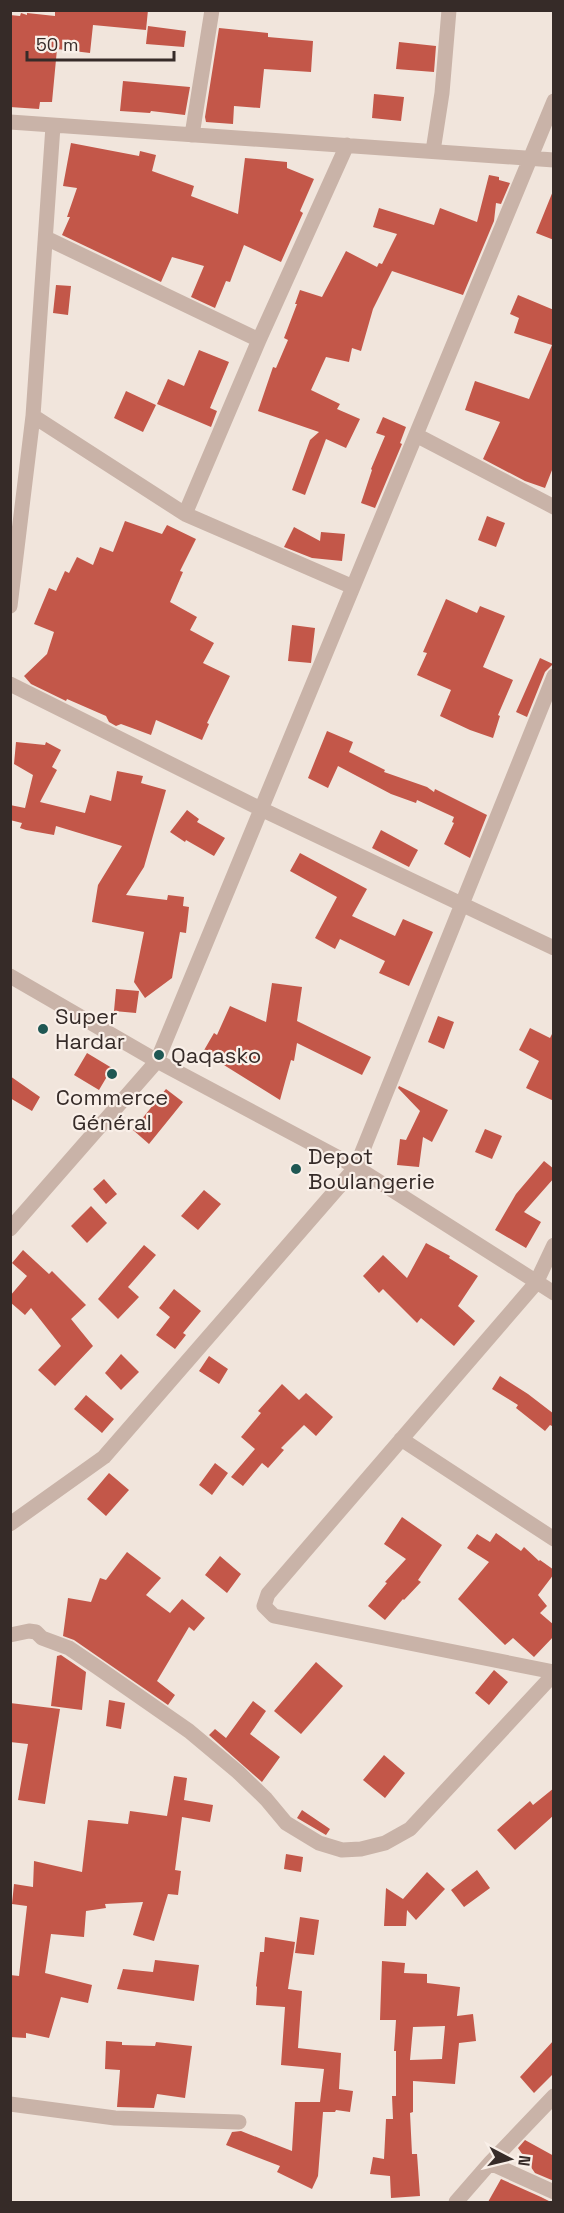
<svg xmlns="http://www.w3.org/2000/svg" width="564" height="2213" font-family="'Space Grotesk',sans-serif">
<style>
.building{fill:#c35749;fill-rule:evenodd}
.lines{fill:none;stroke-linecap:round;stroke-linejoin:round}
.minor{stroke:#c9b3a8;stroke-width:15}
.poi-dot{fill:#1f5753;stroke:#f9efe8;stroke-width:2}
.labels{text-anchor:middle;stroke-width:4.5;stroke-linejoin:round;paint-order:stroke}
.poi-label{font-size:22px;fill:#362b28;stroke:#f9efe8;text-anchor:start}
</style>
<rect width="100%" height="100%" fill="#f1e5dc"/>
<path class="building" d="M55,10H148L146,30L93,25L90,53L57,49L52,102H40L39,109L10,107V15L20,16L21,13L27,15V13L55,16Z
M148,26L186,31L184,47L146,44Z
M219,28L268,33V37L313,41L311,72L264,69L260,108L234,106L233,124L206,122L205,117Z
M399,42L436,46L434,72L396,69Z
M123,81L190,87L185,115L151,111L150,113L120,111Z
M374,94L404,97L401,121L372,118Z
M71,143L139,156L140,151L156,155L152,171L194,186L191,196L238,214L245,158L287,162V168L314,179L300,211L303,213L281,262L244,245L230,282L226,281L215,308L191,297L204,266L172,257L161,282L62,235L70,217H67L77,188L63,186Z
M489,175L499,177V180L510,183L501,204L496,203L494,221L463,295L392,271L373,309L361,351L352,348L349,362L326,357L311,390L340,404L337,409L360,419L346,448L326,439L305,495L292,490L310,440L319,432L258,411L273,367L276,368L288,340L284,338L297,304H295L300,290L322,297L346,251L377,267L379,263L382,264L397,234L373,227L379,208L434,225L440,208L477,222Z
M553,191H554V240L536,233Z
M56,285L71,286L68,315L53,313Z
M518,295L554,310V465L545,488L525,481L483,459L500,422L465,410L475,381L529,399L552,345L514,333L519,318L510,314Z
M199,350L229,362L210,408L217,411L211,427L157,404L168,379L184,386Z
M126,391L156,405L143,432L114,418Z
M383,417L406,427L400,443L402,444L375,508L361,503L372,470L371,469L385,436L376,433Z
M487,516L505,523L496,547L478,540Z
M125,521L162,534L167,525L196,539L180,571L183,572L170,602L197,617L190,630L214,643L203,663L230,676L207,723L209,724L202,740L156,720L151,735L121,724L116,726L109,722L106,716L67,699L66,701L31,684L24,676L47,654L54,632L34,624L49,588L56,591L65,571L69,573L77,557L93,565L100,547L113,552Z
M294,527L320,541L321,532L345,534L342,561L312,558L284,547Z
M446,599L477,613L480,606L505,616L483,667L513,680L498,715L500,716L493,738L470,730L440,716L451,690L417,675L427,653L423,652Z
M292,625L315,628L311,663L288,661Z
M540,658L553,664L545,672L527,717L516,712Z
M327,731L353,742L349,752L385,770L384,772L427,787L434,792L435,789L487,815L470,858L444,844L454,823L452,822L454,817L417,800L416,803L391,794L338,766L328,788L308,778Z
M16,742L45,745L46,742L61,750L52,767L57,770L40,802L85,813L90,795L111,801L117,771L143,776L141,783L166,790L144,867L126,895L167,900L168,895L184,897L183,906L189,907L186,933L180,932L172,978L145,998L134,982L144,932L92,922L98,885L122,846L56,826L54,835L26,830L20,828L22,823L10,820V805L25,808L33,775L14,764Z
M187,810L199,819L197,822L225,838L214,856L186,840L185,842L170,832Z
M381,830L418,850L409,867L372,848Z
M300,853L367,889L352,916L395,936L403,919L433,932L409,986L379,973L385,961L340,939L335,949L315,938L337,897L290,871Z
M272,983L302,987L297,1021L371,1057L362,1075L297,1043L294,1061L291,1060L280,1100L203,1052L214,1033L217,1035L230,1006L266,1022Z
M116,989L139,991L136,1013L114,1011Z
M438,1016L454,1022L444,1049L428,1042Z
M530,1028L550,1038L554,1030V1101L526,1088L539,1061L519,1050Z
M87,1053L112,1068L99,1090L74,1075Z
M10,1076L40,1097L32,1111L10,1098Z
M399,1086L448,1110L432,1142L423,1137L419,1167L397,1165L400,1139L406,1140L420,1111L398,1088Z
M166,1089L183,1102L149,1144L133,1130Z
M485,1129L502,1136L492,1159L475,1152Z
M544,1161L554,1169V1178L524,1212L541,1222L526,1248L495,1230L516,1194Z
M104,1179L117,1194L106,1204L93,1189Z
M204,1190L221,1204L198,1230L181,1216Z
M91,1206L107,1223L87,1243L71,1226Z
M426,1243L450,1256L449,1258L478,1276L458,1306L475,1321L454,1346L421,1318L417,1323L383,1289L379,1293L363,1276L383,1255L407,1278Z
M144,1245L156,1255L128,1287L139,1297L118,1319L98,1299Z
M23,1250L49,1274L52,1271L86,1305L71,1319L93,1346L55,1386L38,1370L61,1346L31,1308L25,1315L10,1302V1296L27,1276L12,1263Z
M174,1289L201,1311L183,1333L186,1335L175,1349L156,1335L170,1317L159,1308Z
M121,1354L139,1372L121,1390L105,1373Z
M209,1356L228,1369L219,1384L199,1371Z
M500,1376L528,1394L554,1414V1427L550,1425L545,1431L516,1408L518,1405L492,1389Z
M282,1384L299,1400L306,1393L333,1417L316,1436L304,1425L281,1448L284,1450L268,1468L262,1463L243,1486L231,1477L255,1449L241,1437L261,1413L258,1411Z
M86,1395L114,1419L102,1433L74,1409Z
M215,1463L228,1473L212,1495L199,1485Z
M109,1473L129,1490L106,1516L87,1499Z
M402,1517L442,1545L418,1580L421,1582L404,1600L403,1599L385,1620L368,1606L387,1583L385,1582L406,1559L384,1544Z
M496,1533L521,1551L524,1547L539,1561L540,1560L554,1570V1574L538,1595L547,1606L540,1613L554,1625V1636L534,1657L513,1638L505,1645L458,1599L489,1562L467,1548L477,1534L490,1542Z
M127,1552L161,1578L146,1595L170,1613L182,1599L205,1618L194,1631L189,1627L157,1681L175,1695L168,1705L74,1640L63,1636L68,1598L91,1602L100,1578L106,1580Z
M220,1556L241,1574L227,1593L205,1575Z
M61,1655L86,1672L82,1710L51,1706L57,1656Z
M316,1662L343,1686L301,1734L274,1711Z
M494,1670L508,1682L489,1705L475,1693Z
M109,1700L125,1703L121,1729L106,1726Z
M253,1701L266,1711L250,1734L280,1757L262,1782L209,1735L215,1729L226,1738Z
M10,1703L60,1709L45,1804L18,1800L28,1744L10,1742Z
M384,1755L405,1773L385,1798L363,1780Z
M174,1776L187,1778L184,1800L213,1805L210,1822L182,1817L175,1870L181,1871L178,1895L168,1894L154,1941L133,1935L143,1902L105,1904L106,1908L86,1911L84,1937L51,1934L45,1973L92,1985L88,2003L61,1997L49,2038L26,2033V2038L10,2037V1975L19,1976L27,1906L12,1904L14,1884L33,1887L34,1861L82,1872L88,1820L128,1824L130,1811L167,1816Z
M554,1788V1815L515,1850L497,1830L530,1801L533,1805Z
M302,1810L330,1829L326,1835L297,1818Z
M286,1854L303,1857L301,1872L284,1869Z
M477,1870L490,1888L464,1907L451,1890Z
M427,1872L445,1889L416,1920L407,1910L406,1926H384L386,1888L403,1899Z
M300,1917L319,1920L314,1955L295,1953Z
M265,1937L295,1942L288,1989L302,1991L298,2048L341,2053L339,2089L353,2091L350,2112L336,2110L335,2112H323L318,2176L312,2189L277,2172L280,2166L226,2145L232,2132L241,2131L292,2151L295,2102H320L324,2069L281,2065L285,2007L256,2005L257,1987L256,1986L260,1952H264Z
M155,1960L199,1965L194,2001L117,1989L123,1969L153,1972Z
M382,1961L405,1963L404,1973L427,1974V1983L460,1987L457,2016L473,2014L476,2041L459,2043L455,2084L413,2081V2112L410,2113L412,2154H417L420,2196L391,2198L390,2176L370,2174L373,2157L384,2159L386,2119H393L392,2096H396V2051H394L396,2020H380ZM445,2026L442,2059L410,2060L413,2027Z
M554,2040V2073L534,2093L520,2077Z
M106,2041L122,2042V2045L155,2046L156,2042L192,2046L185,2098L157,2094L154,2108L117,2107L120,2070L105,2069Z
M525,2140L554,2156V2181L535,2173L518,2148Z
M501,2179L541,2197L551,2202H488Z"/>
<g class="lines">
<path class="minor" d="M10,122L554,160
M192,135L212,10
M433,151L442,93L449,10
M46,238L259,340
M33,416L185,514L353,587
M416,435L554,507
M185,514L259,340L347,145
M10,606L33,416L53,126
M10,684L261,809L554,948
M10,976L157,1061L356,1167L554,1293
M10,1229L157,1061L554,101
M554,1245L536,1283L268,1594L264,1606L274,1616L554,1672
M401,1439L554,1539
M10,1524L104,1457L356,1167L554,676
M10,1635L29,1631L36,1632L42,1638L69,1648L97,1667L189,1731L238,1772L266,1799L286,1823L319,1843L342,1850L361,1849L385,1843L410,1829L554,1674
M10,2104L115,2118L239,2122
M490,2163L554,2192
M456,2202L490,2163L554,2096"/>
</g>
<g class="poi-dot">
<circle cx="43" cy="1029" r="6"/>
<circle cx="159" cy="1055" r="6"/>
<circle cx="112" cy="1074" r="6"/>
<circle cx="296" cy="1169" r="6"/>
</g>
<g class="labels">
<g class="poi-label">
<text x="55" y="1024">Super<tspan x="55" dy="25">Hardar</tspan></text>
<text x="171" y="1063">Qaqasko</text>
<text x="112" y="1105" text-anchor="middle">Commerce<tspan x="112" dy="25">Général</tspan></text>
<text x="308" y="1164">Depot<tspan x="308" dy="25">Boulangerie</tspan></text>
</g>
</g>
<rect width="564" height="2213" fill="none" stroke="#362b28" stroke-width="24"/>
<g transform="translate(510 2159) rotate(97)" stroke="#f9efe8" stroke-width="4.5" paint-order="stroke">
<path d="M0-4.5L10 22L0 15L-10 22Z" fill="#362b28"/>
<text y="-9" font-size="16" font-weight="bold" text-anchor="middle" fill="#362b28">N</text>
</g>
<path d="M27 51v9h147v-9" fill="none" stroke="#362b28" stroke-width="3"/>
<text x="36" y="51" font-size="18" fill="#362b28" stroke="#f9efe8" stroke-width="4.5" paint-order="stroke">50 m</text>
</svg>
